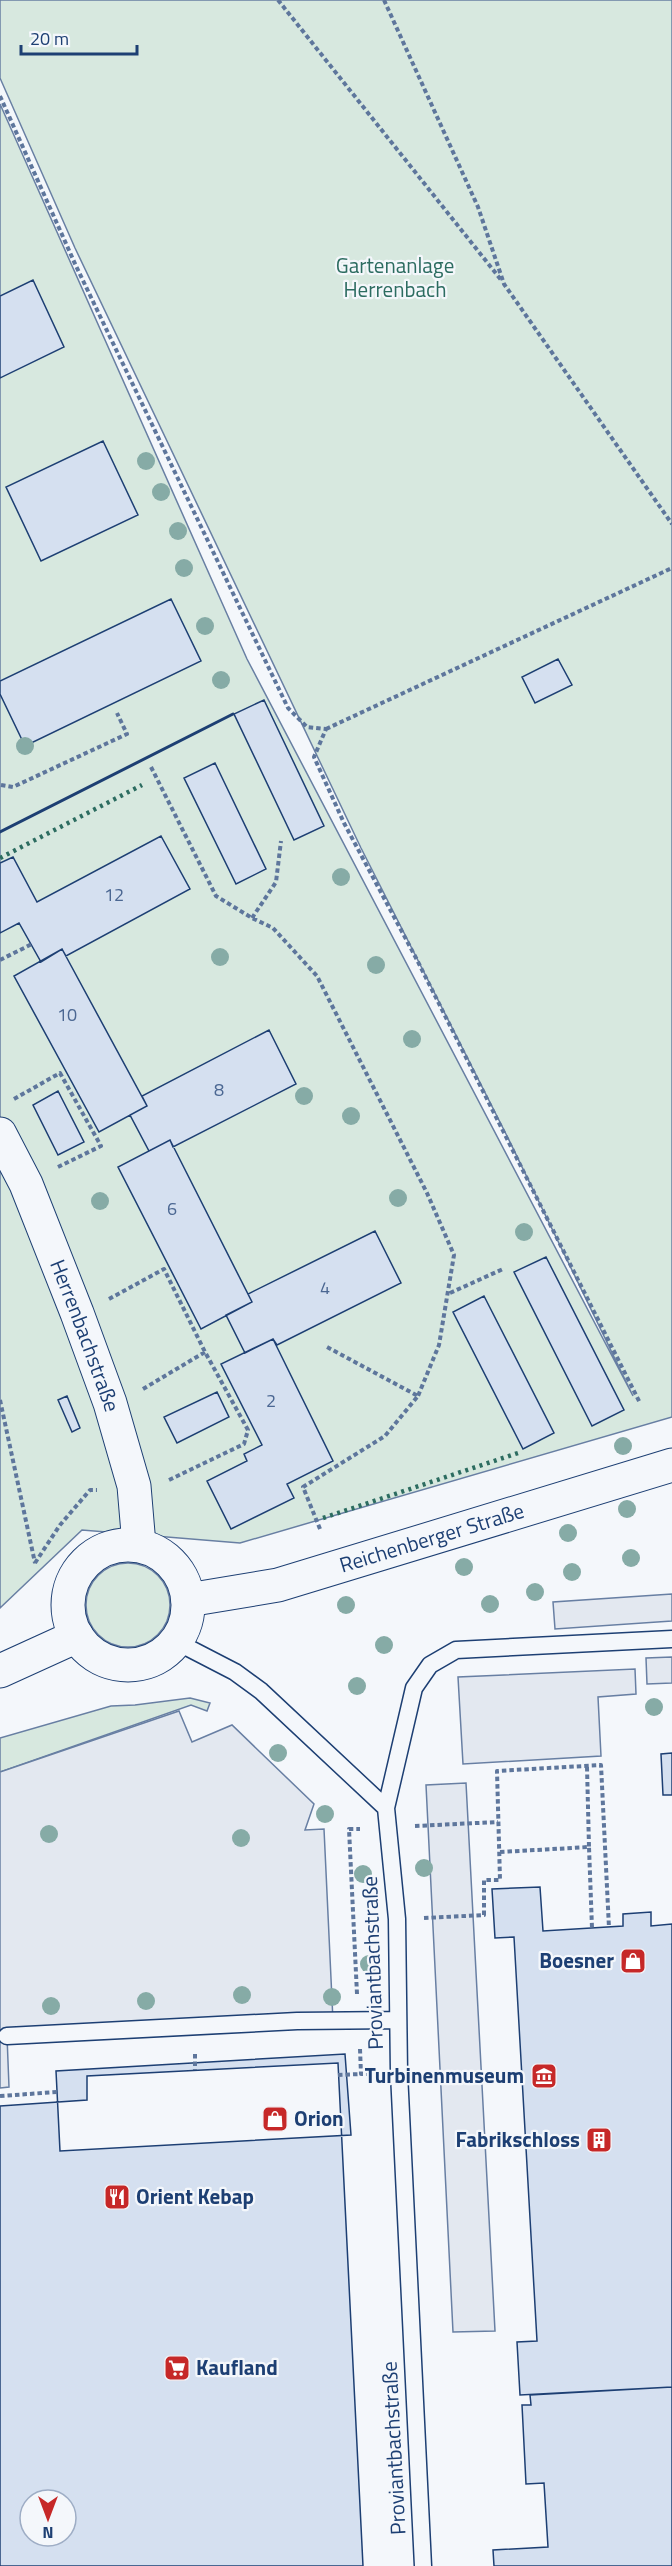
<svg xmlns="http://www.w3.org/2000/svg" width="672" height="2566" font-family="'Titillium Web',sans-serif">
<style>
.green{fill:#d7e8df;stroke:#687fa3;stroke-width:1.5}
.parking{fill:#e3e8f0;stroke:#687fa3;stroke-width:1.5}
.building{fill:#d5e0f0;stroke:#1d3f73;stroke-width:1.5;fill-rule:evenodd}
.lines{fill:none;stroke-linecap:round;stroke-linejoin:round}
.service-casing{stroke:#1d3f73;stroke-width:19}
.minor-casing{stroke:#1d3f73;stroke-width:35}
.tertiary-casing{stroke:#1d3f73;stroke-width:35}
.path{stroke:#5e769c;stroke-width:4;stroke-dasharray:4.5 3;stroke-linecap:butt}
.service{stroke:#f4f7fb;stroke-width:16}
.minor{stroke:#f4f7fb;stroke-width:33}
.tertiary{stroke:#f4f7fb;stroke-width:33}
.hedge{stroke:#2c6c60;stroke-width:4.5;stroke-dasharray:3 4.5;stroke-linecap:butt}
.wall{stroke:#1d3f73;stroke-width:3}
.tree{fill:#86aba6}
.labels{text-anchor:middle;stroke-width:4.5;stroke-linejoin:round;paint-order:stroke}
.number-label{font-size:18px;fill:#4b6792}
.park-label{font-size:21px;fill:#2c6c60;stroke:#f4f7fb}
.street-label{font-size:21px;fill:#1d3f73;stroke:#f4f7fb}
.poi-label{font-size:21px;font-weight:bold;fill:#1d3f73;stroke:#f4f7fb;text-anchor:end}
</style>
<rect width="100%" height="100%" fill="#f4f7fb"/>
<path class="green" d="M0,0H672V1417L240,1543L82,1530L0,1608V104L247,659L633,1396L507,1136L361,848L75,248L0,78Z
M86 1605a42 42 0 1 1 84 0a42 42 0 1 1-84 0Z
M190,1698L210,1703L207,1711L191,1705L0,1772V1738L111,1706L135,1705Z"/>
<path class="parking" d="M672,1594V1621L555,1629L553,1602Z
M672,1657V1683L647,1684L646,1658Z
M635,1669L636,1694L598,1697L601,1756L463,1764L458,1677Z
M179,1711L192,1742L232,1725L314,1804L305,1830L324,1829L333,2021L7,2036L9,2087L0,2088V1772Z
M466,1783L495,2331L453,2332L426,1785Z"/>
<path class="building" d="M33,280L64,347L0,378V296Z
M103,441L138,515L41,561L6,487Z
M171,599L201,661L25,746L0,694V681Z
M558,659L572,685L535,703L522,677Z
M264,700L324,826L294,840L234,714Z
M215,763L266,869L236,884L184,778Z
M161,836L190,889L66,956L62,949L41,962L19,923L0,933V863L13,857L37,902Z
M62,949L147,1106L99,1132L14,976Z
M269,1030L296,1084L173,1147L170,1140L149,1151L130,1115L147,1106L142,1096Z
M58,1091L84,1142L58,1155L33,1105Z
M170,1140L252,1302L201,1329L118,1167Z
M375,1231L401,1283L277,1345L273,1339L245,1353L226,1315L252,1302L248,1294Z
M546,1257L624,1410L592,1426L514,1272Z
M484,1296L554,1433L523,1449L453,1312Z
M273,1339L333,1461L287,1484L294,1498L231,1529L207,1481L247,1461L244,1454L262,1445L221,1364Z
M217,1392L229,1417L177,1443L164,1417Z
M67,1396L80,1428L72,1432L58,1400Z
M672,1753V1795H663L661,1754Z
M540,1887L543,1931L623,1926V1914L651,1912V1926L672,1924V2387L520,2395L517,2342L537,2341L514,1937L495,1938L492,1889Z
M345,2054L351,2135L60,2151L56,2071Z
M338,2063L363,2566H0V2106L87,2100V2076ZM30,2500H66V2536H30Z
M672,2387V2566H494L493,2550L548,2547L544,2483L526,2484L522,2405H531L530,2395Z"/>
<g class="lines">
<g class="service-casing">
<path id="service" d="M175,1641L235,1672L261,1691L386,1808L397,1919L399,2073L423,2566
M386,1808L414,1688L430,1665L456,1650L672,1639
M7,2036L297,2021L398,2020"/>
</g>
<g class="minor-casing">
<g id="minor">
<path id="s1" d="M0,1134L26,1184L77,1313L110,1403L134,1486L139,1545"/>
</g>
</g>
<g class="tertiary-casing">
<g id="tertiary">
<circle cx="128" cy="1605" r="60"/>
<path id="s2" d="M188,1600L278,1585L672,1465"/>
<path d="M0,1671L77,1636"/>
</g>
</g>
<path class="path" d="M278,0L502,281
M384,0L478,207L504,284L672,524
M0,96L76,266L288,708L307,727L326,729L314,757L344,823L416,958L640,1403
M326,729L672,568
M151,767L216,896L252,918L273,928L317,976L427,1193L454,1255L439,1345L418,1396
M1,785L13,787L127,734L117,713
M252,918L276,882L281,841
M0,960L32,944
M14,1099L60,1073L101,1146L58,1167
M450,1293L503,1269
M109,1299L164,1269L205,1352L248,1430L244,1444L169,1480
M143,1389L205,1352
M0,1400L35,1563
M320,1529L303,1487L385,1436L418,1396L327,1347
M35,1563L60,1525L90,1490H97
M587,1767L589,1847
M415,1826L498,1822
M500,1852L589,1847L592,1928
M424,1918L484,1915V1880H500L497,1771L601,1765L609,1928
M357,1994L349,1829H360
M360,2049L361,2074H370
M195,2054V2070
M338,2075L361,2074
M0,2096L57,2092"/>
<use href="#service" class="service"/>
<use href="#minor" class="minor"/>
<use href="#tertiary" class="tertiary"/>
<path class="hedge" d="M0,858L142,785
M323,1518L521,1452"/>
<path class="wall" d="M0,832L233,714"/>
</g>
<g class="tree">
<circle cx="146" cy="461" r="9"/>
<circle cx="161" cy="492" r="9"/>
<circle cx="178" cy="531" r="9"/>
<circle cx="184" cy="568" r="9"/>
<circle cx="205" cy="626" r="9"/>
<circle cx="221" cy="680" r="9"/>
<circle cx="25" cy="746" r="9"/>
<circle cx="341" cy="877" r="9"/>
<circle cx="220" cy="957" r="9"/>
<circle cx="376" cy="965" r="9"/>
<circle cx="412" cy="1039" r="9"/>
<circle cx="304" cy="1096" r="9"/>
<circle cx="351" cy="1116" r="9"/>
<circle cx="398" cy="1198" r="9"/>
<circle cx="100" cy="1201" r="9"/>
<circle cx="524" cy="1232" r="9"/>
<circle cx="623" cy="1446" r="9"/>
<circle cx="627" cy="1509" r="9"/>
<circle cx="568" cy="1533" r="9"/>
<circle cx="631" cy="1558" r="9"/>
<circle cx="464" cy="1567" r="9"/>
<circle cx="572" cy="1572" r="9"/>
<circle cx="535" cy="1592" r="9"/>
<circle cx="490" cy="1604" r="9"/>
<circle cx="346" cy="1605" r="9"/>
<circle cx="384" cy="1645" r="9"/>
<circle cx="357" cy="1686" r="9"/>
<circle cx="654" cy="1707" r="9"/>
<circle cx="278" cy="1753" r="9"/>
<circle cx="325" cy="1814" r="9"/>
<circle cx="49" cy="1834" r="9"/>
<circle cx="241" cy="1838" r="9"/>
<circle cx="424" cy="1868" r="9"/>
<circle cx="363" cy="1874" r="9"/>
<circle cx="369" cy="1964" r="9"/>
<circle cx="242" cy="1995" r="9"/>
<circle cx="332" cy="1997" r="9"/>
<circle cx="146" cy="2001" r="9"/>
<circle cx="51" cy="2006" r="9"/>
</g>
<defs>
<g id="shop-square" transform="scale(1.35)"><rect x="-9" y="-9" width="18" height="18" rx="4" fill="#c62828" stroke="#f4f7fb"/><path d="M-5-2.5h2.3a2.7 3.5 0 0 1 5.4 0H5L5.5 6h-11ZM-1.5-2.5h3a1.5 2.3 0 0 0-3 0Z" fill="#fff"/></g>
<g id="museum-square" transform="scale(1.35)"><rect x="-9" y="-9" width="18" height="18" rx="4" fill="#c62828" stroke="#f4f7fb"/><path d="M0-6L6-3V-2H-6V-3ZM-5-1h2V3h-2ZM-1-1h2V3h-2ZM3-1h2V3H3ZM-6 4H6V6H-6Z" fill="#fff"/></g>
<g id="building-square" transform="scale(1.35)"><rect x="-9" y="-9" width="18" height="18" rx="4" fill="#c62828" stroke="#f4f7fb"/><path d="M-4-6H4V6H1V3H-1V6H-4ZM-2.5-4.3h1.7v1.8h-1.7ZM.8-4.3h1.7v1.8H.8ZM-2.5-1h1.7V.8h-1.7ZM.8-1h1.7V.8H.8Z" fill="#fff"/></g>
<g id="restaurant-square" transform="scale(1.35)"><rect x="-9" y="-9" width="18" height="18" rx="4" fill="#c62828" stroke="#f4f7fb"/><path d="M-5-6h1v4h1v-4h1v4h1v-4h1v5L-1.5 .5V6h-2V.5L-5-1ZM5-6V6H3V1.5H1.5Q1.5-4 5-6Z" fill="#fff"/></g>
<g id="supermarket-square" transform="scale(1.35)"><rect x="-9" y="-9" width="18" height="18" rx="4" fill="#c62828" stroke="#f4f7fb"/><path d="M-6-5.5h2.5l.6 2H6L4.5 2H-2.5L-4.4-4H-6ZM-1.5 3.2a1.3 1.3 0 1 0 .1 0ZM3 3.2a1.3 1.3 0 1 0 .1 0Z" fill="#fff"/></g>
</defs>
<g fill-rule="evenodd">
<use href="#shop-square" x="633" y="1961"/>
<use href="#museum-square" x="544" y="2076"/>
<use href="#shop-square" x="275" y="2119"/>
<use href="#building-square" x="599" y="2140"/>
<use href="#restaurant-square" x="117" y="2197"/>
<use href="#supermarket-square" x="177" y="2368"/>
</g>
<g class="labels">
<g class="number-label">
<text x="114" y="901">12</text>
<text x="67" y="1021">10</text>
<text x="219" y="1096">8</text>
<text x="172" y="1215">6</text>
<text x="325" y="1294">4</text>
<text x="271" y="1407">2</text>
</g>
<g class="park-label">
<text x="395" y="273">Gartenanlage<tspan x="395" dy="24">Herrenbach</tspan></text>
</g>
<g class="street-label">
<text dy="7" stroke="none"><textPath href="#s1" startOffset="219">Herrenbachstraße</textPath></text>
<text dy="7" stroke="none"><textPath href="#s2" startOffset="252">Reichenberger Straße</textPath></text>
<text transform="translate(373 1963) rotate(-92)" y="7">Proviantbachstraße</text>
<text transform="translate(394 2448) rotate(-93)" y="7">Proviantbachstraße</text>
</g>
<g class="poi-label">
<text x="614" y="1968">Boesner</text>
<text x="524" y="2083">Turbinenmuseum</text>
<text x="294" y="2126" text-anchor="start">Orion</text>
<text x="580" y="2147">Fabrikschloss</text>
<text x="136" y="2204" text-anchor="start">Orient Kebap</text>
<text x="196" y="2375" text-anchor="start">Kaufland</text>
</g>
</g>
<g transform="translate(48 2518) rotate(180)"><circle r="28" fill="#f4f7fb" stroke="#9eadc5" stroke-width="1.5"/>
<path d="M0-4.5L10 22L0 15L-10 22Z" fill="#c62828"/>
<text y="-9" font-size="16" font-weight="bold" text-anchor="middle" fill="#1d3f73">N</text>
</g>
<path d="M21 45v9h116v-9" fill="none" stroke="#1d3f73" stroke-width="3"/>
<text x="30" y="45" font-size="18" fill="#1d3f73" stroke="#f4f7fb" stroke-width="4.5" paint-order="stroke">20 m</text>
</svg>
